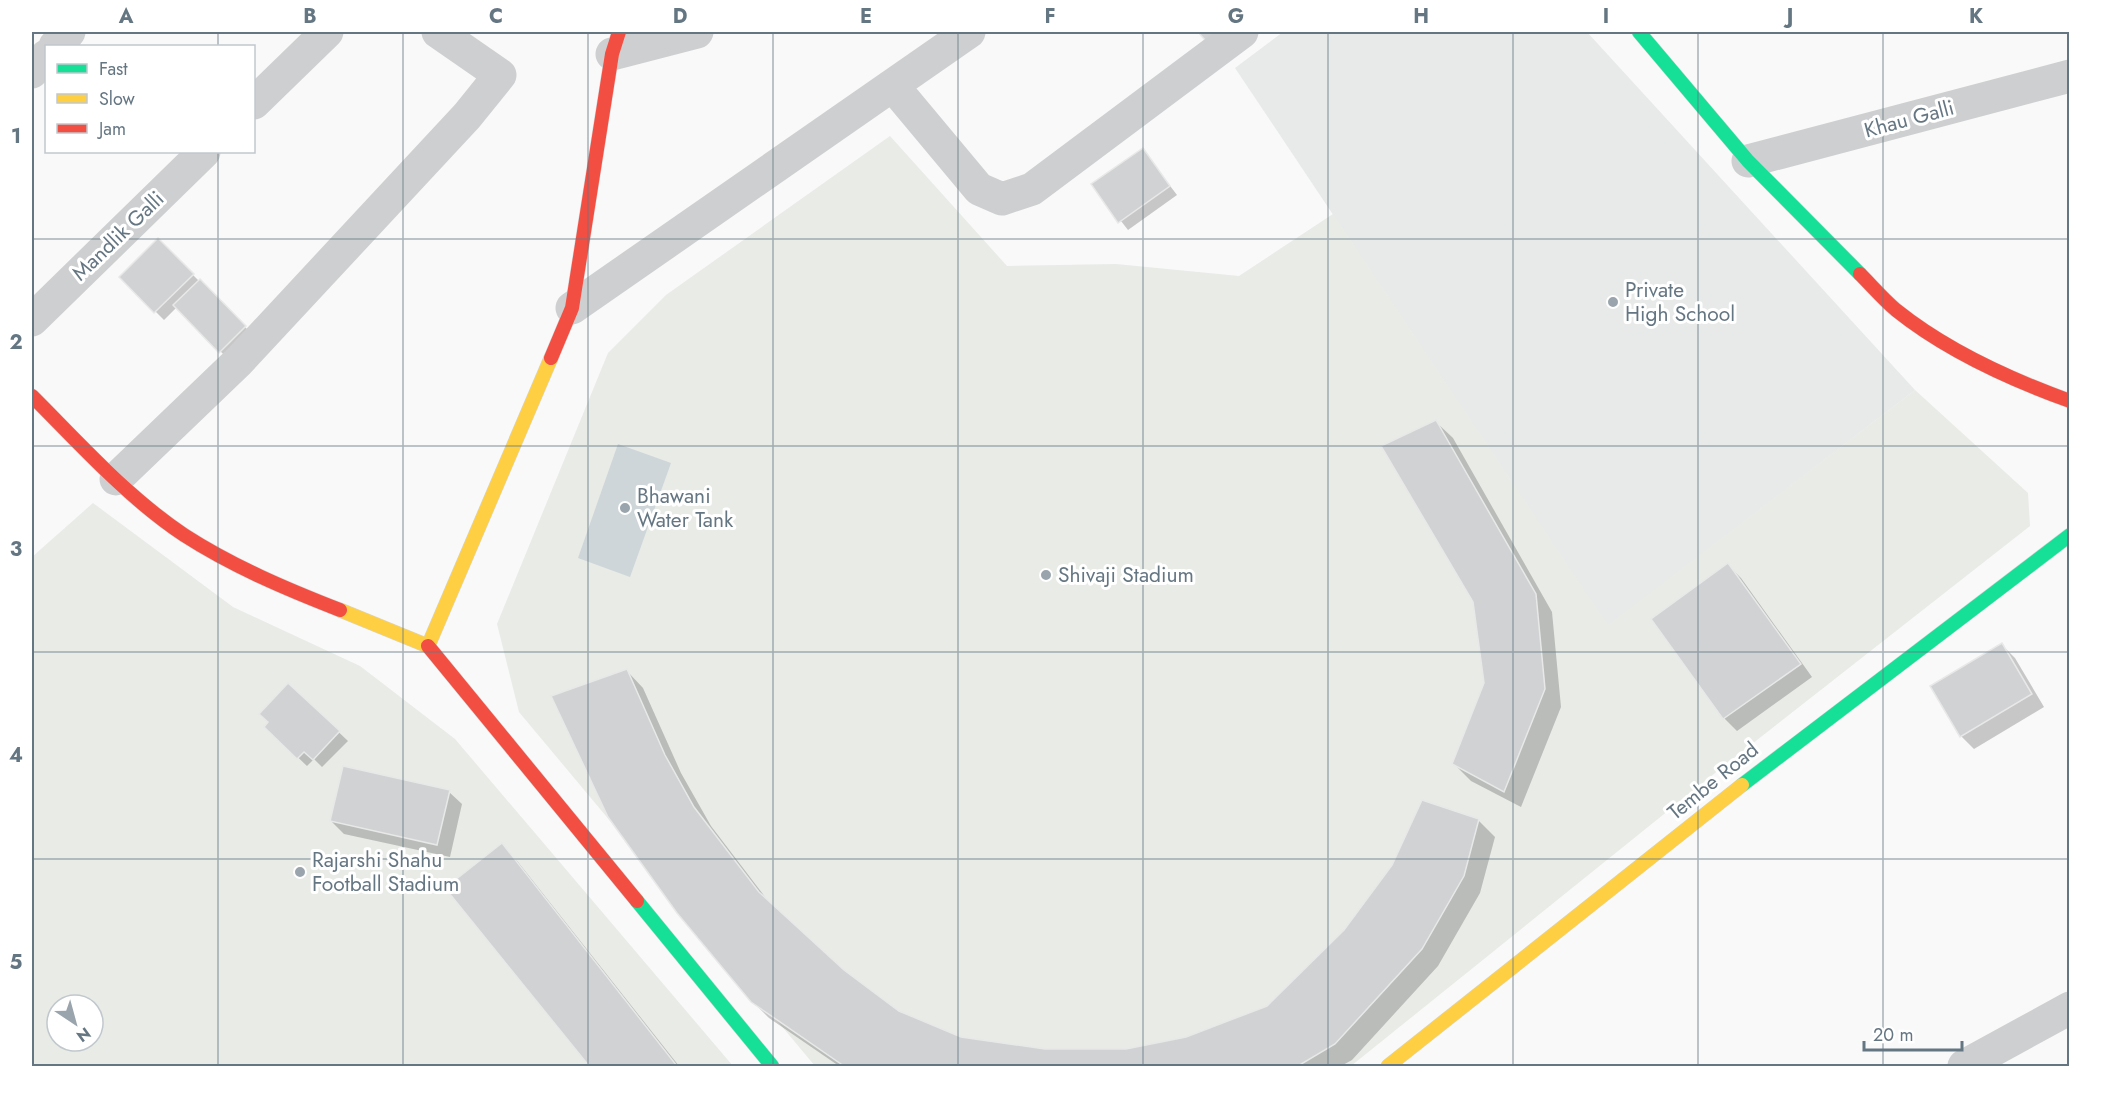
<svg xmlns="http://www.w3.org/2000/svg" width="2101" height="1098" font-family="Jost,sans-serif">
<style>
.built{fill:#e8e9e9}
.green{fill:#e8ebe6;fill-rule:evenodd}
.water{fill:#ced6d9}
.shadow{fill:#0003}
.building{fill:#d0d2d3;stroke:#e8e8e8;stroke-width:1.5}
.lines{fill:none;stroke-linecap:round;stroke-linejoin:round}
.fast-casing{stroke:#d5d6d7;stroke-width:15}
.slow-casing{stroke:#d5d6d7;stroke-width:15}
.jam-casing{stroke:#d5d6d7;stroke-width:15}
.street{stroke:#cecfd0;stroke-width:33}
.fast{stroke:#16e098;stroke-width:14}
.slow{stroke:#ffcf43;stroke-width:14}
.jam{stroke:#f24e42;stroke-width:14}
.grid{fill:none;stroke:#657683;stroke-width:1.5;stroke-opacity:0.55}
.poi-dot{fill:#99a4ac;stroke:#fff;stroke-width:2}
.labels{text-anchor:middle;stroke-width:6;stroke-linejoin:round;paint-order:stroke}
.street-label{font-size:21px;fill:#657683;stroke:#fff}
.poi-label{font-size:21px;fill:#657683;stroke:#fff;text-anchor:start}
.neatline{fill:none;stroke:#657683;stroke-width:2}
.grid-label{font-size:20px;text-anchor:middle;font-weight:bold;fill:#657683}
</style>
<rect width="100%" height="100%" fill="#f9f9f9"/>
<path class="built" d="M1283,32H1587L1915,390L1608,626L1235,68Z"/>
<path class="green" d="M890,136L1007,266L1116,264L1239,276L1333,214L1608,625L1915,390L2028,493L2030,526L1715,773L1351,1066H815L519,712L497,624L608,353L666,295Z
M93,503L233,607L360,666L455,739L733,1066H32V557ZM57,1005H93V1041H57Z"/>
<path class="water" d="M618,444L671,463L630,577L578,558Z"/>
<path class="shadow" d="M1143,150L1177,195L1128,230L1093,185Z
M158,240L254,336L229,360L177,307L164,320L121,277Z
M1436,422L1453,438L1552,612L1561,707L1521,807L1471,781L1454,764L1486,683L1475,602Z
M1728,565L1741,578L1812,677L1737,731L1724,718L1653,619Z
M2002,645L2015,658L2044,707L1974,749L1961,736Z
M627,671L643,688L681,773L711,826L772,906L843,972L898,1013L961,1039L1045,1050H1127L1186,1038L1268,1008L1478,820L1495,837L1480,893L1438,966L1352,1060L1341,1066H839L769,1018L752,1001Z
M289,685L348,741L322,767L314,759L307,766L266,727Z
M449,792L462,804L450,857L344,834L331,821Z
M501,845L518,862L679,1066H591L447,888Z"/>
<path class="building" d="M1198,32H1217L1205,40Z
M1143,148L1170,186L1118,223L1091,184Z
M158,238L194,274L154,313L119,277Z
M200,279L246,326L219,353L173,305Z
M1436,420L1536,594L1545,689L1504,792L1452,764L1484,683L1473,602L1381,446Z
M1728,563L1801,664L1723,719L1651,619Z
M2002,643L2032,694L1960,737L1930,686Z
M627,669L665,755L694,807L759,892L844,970L899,1011L961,1037L1045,1049H1126L1186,1037L1267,1006L1344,930L1392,865L1422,800L1479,819L1464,876L1422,949L1335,1044L1298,1066H844L751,1002L677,913L608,817L551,696Z
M288,683L340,731L313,760L304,752L297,759L264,727L268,722L259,714Z
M343,766L450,790L437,845L330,821Z
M502,843L677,1066H589L445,888Z"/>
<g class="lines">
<g class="fast-casing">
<path id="fast" d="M1639,32L1748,161L1860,274
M1742,785L2070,535
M637,901L772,1066"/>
</g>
<g class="slow-casing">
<path id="slow" d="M340,610L428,646L551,358
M1388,1066L1742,785"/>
</g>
<g class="jam-casing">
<path id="jam" d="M1860,274C1872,286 1883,299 1896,310C1947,351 2009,379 2070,401
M551,358L572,308L612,54L619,32
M32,396C80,444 127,497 184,535C232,566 286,589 340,610
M428,646L637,901"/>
</g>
<path class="street" d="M55,46L69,32
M612,54L697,32
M32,72L46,56
M893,86L979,189L1002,199L1032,189L1242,32
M254,103L327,32
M1748,161L2070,76
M572,308L969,32
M32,320L204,152
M116,479L239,361L467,116L500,75L438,32
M1964,1066L2070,1008"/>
<use href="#fast" class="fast"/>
<use href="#slow" class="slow"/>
<use href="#jam" class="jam"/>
</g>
<path class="grid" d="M218,32V46M403,32V1066M588,32V1066M773,32V1066M958,32V1066M1143,32V1066M1328,32V1066M1513,32V1066M1698,32V1066M1883,32V1066M218,152V1066M32,239H2070M32,446H2070M32,652H2070M32,859H2070"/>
<g class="poi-dot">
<circle cx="1613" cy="302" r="6"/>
<circle cx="625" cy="508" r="6"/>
<circle cx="1046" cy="575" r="6"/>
<circle cx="300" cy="872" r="6"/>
</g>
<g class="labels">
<g class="street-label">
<text transform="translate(1909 119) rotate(-15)" y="7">Khau Galli</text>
<text transform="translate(118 236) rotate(-44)" y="7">Mandlik Galli</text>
<text transform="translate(1713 781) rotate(-39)" y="7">Tembe Road</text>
</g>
<g class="poi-label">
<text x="1625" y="297">Private<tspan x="1625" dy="24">High School</tspan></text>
<text x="637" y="503">Bhawani<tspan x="637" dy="24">Water Tank</tspan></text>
<text x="1058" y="582">Shivaji Stadium</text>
<text x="312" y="867">Rajarshi Shahu<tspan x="312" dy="24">Football Stadium</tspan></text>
</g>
</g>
<rect width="2101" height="1098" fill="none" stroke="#ffffff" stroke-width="66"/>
<rect x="45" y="45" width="210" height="108" fill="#ffffff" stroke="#c1c8cd" stroke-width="1.5"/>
<rect x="57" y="64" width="30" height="9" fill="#16e098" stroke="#c1c8cd" stroke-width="1.5"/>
<text x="99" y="75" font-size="18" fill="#657683">Fast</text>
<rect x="57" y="94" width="30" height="9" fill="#ffcf43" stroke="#c1c8cd" stroke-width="1.5"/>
<text x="99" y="105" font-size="18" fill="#657683">Slow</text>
<rect x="57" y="124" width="30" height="9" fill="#f24e42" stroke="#c1c8cd" stroke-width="1.5"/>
<text x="99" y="135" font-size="18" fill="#657683">Jam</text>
<g transform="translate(75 1023) rotate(144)"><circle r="28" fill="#ffffff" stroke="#c1c8cd" stroke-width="1.5"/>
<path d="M0-4.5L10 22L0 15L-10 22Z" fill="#99a4ac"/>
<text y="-9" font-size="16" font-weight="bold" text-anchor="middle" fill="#657683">N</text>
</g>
<path d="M1864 1041v9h98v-9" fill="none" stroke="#657683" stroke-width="3"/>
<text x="1873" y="1041" font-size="18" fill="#657683" stroke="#ffffff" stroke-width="4.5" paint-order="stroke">20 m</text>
<rect x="33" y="33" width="2035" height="1032" class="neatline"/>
<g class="grid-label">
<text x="126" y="23">A</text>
<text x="310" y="23">B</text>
<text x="496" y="23">C</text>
<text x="680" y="23">D</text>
<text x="866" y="23">E</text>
<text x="1050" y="23">F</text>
<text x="1236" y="23">G</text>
<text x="1421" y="23">H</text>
<text x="1606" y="23">I</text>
<text x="1790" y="23">J</text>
<text x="1976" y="23">K</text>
<text x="16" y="143">1</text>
<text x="16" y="349">2</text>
<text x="16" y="556">3</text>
<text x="16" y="762">4</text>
<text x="16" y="969">5</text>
</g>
</svg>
